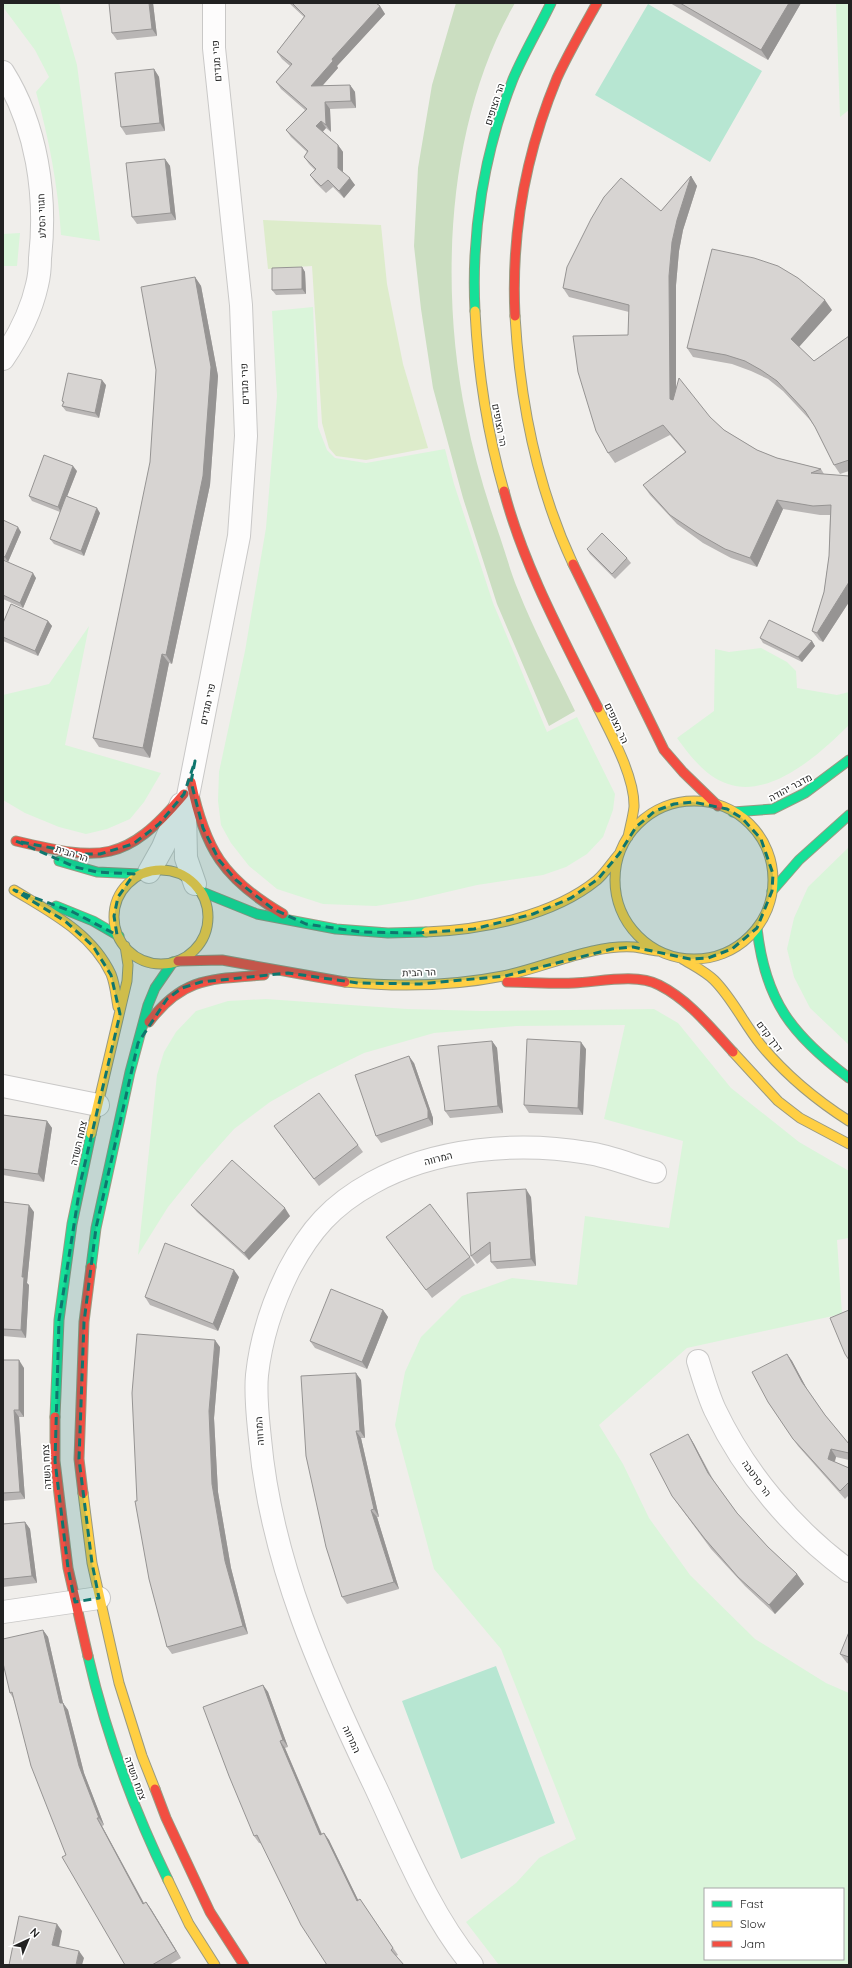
<svg xmlns="http://www.w3.org/2000/svg" width="852" height="1968" font-family="Quicksand,Heebo,sans-serif">
<style>
.grass{fill:#ddeccb}
.forest{fill:#cbdec1}
.park{fill:#daf5da;fill-rule:evenodd}
.pitch{fill:#b7e6d2}
.lines{fill:none;stroke-linecap:round;stroke-linejoin:round}
.street-casing{stroke:#c9c8c7;stroke-width:24}
.fast-casing{stroke:#999a82;stroke-width:11}
.slow-casing{stroke:#999a82;stroke-width:11}
.jam-casing{stroke:#999a82;stroke-width:11}
.street{stroke:#fdfcfc;stroke-width:22}
.fast{stroke:#16e098;stroke-width:9}
.slow{stroke:#ffcf43;stroke-width:9}
.jam{stroke:#f24e42;stroke-width:9}
.wall{fill:#b9b6b5}
.shaded-wall{fill:#969493}
.building{fill:#d7d4d2;stroke:#969493}
.marked{fill:#0f766e;fill-opacity:0.2;stroke:#0f766e;stroke-width:3;stroke-dasharray:8 5;stroke-linejoin:round}
.labels{text-anchor:middle;stroke-width:3.5;stroke-linejoin:round;paint-order:stroke}
.street-label{font-size:10px;fill:#222;stroke:#fff}
</style>
<rect width="100%" height="100%" fill="#f0eeeb"/>
<path class="grass" d="M263,220L381,225L387,284L403,364L428,448L366,460L336,456L329,448L322,423L312,266L268,269Z"/>
<path class="forest" d="M456,3H515C447,120 439,285 466,416C474,457 486,497 500,537C506,555 511,573 518,590C534,631 556,671 575,711L549,726L497,604L463,498L433,388L421,309L414,246L418,168L432,85Z"/>
<path class="park" d="M3,3H59L77,65L100,241L61,235C58,185 49,139 36,92L49,77L35,50L3,7Z
M836,3H849V110L840,117Z
M20,233L17,266H3V234Z
M313,307L318,427L327,450L335,458L366,463L445,449L454,484L493,603L547,732L577,717L615,794L613,810L603,837L587,854L566,867L543,875L477,885L413,900L376,906L323,904L277,889L249,866L231,843L221,825L218,801L219,772L245,651L266,528L277,396L272,311Z
M89,626L65,745L161,773L144,802L130,819L107,829L86,834L59,827L25,813L3,800V695L49,684Z
M761,648L787,662L796,671L797,688L837,695L849,692V725C821,753 771,799 728,784C706,777 690,756 677,738L714,711L715,649L729,652Z
M849,847V1045L810,1008L794,977L787,949L794,918L808,887Z
M266,999L407,1009L482,1011L654,1009L678,1023L731,1088L799,1142L849,1171V1238L837,1240L842,1314L687,1348L599,1425L623,1464L649,1518L690,1575L755,1639L826,1683L849,1693V1965H499L466,1922L516,1883L539,1858L576,1839L501,1649L434,1569L395,1425L405,1372L421,1337L462,1296L512,1278L577,1285L585,1216L669,1228L683,1141L604,1119L625,1025L516,1026L434,1033L364,1053L309,1080L270,1102L234,1129L201,1166L168,1207L138,1255L157,1075L164,1052L176,1032L196,1011L228,1001ZM705,1889H843V1959H705Z"/>
<path class="pitch" d="M648,4L762,71L710,162L595,95Z
M496,1666L555,1823L461,1859L402,1701Z"/>
<g class="lines">
<g class="street-casing">
<path id="street" d="M3,72C37,126 47,195 40,258C40,267 39,277 37,285C31,312 18,337 3,359
M149,872L163,847L181,804
M195,884L186,858L185,811L239,536L246,436L241,305L214,48V3
M3,1086L98,1105
M698,1361C703,1377 708,1395 715,1410C745,1473 793,1530 849,1571
M3,1612L99,1598
M472,1965C429,1912 404,1848 375,1786C322,1676 271,1562 260,1439C258,1419 255,1396 257,1375C261,1338 272,1304 289,1270C310,1230 332,1205 372,1183C435,1148 517,1141 588,1153C610,1156 633,1166 655,1172"/>
</g>
<g class="fast-casing">
<path id="fast" d="M475,311C471,233 484,152 513,79C524,53 539,28 551,3
M733,812L773,809L805,793L849,760
M59,861L97,872L140,874
M200,891L257,914L336,929L388,933L426,932
M772,891L799,860L849,815
M56,906L93,921L119,936
M757,928C765,1001 792,1035 849,1078
M91,1267L96,1228L130,1072L148,1005L155,988L173,962
M55,1417L59,1320L72,1224L91,1134
M88,1656C106,1734 133,1808 168,1880"/>
</g>
<g class="slow-casing">
<path id="slow" d="M475,311C478,372 487,432 504,491
M515,316C520,401 537,487 573,564
M598,708C611,734 635,777 634,807C633,816 630,827 628,837
M615 880a79 79 0 1 1 158 0a79 79 0 1 1-158 0Z
M114 917a47 47 0 1 1 94 0a47 47 0 1 1-94 0Z
M14,890C50,912 92,933 111,974C115,984 116,996 118,1007
M426,932C482,930 553,916 597,880C605,873 612,862 619,854
M681,958C692,965 705,971 714,980C733,999 744,1024 761,1045C786,1075 816,1100 849,1121
M345,982C397,987 453,986 503,976C544,968 592,944 634,947C642,948 650,950 658,951
M733,1052L778,1101L800,1118L849,1144
M91,1134L127,981L128,965L125,946
M83,1493L92,1563L119,1683L142,1756L155,1789
M168,1880L189,1924L215,1965"/>
</g>
<g class="jam-casing">
<path id="jam" d="M515,316C511,235 526,153 557,78C569,52 583,28 597,3
M504,491C524,567 563,638 598,708
M573,564L664,750L683,772L718,806
M191,782C205,849 223,879 283,914
M16,841C101,861 125,864 184,794
M178,961L222,960L345,982
M507,982C529,982 552,984 574,983C599,982 636,973 659,985C689,1000 711,1028 733,1052
M149,1022C183,977 211,979 264,975
M55,1417V1461L68,1568L88,1656
M83,1493L79,1459L84,1322L91,1267
M155,1789L166,1818L210,1912L244,1965"/>
</g>
<use href="#street" class="street"/>
<use href="#fast" class="fast"/>
<use href="#slow" class="slow"/>
<use href="#jam" class="jam"/>
</g>
<path class="wall" d="M153,3L157,36L117,40L112,33Z
M289,3H379L377,4L380,6L385,14L337,66L338,68L322,86L350,85L355,92L356,108L330,109L331,132L326,128L323,132L338,145L343,152V172L355,185L344,198L333,187L326,193L315,182L310,175L315,170L309,164L304,157L307,152L291,137L286,130L305,110L281,89L276,82L290,66L282,59L277,52L304,17Z
M670,3H801L768,60Z
M154,69L159,77L165,131L126,135L121,127Z
M165,159L170,166L176,220L137,224L132,217Z
M691,176L697,186L683,230L679,251L676,285V388L724,430L757,450L777,458L821,469L824,474L849,476V602L823,642L819,640L812,631L824,592L829,556L830,515H820L783,509L757,567L731,558L703,543L677,524L650,495L643,485L685,452L670,435L615,463L608,453L628,335L629,312L569,297L563,288L661,211Z
M302,267L305,272L306,294L276,295L272,290Z
M195,277L201,286L218,376L210,485L172,664L169,663L150,758L99,747L93,738Z
M832,310L799,347L814,361L849,336V471L840,474L834,465L815,427L810,420L783,391L768,379L751,371L732,364L693,357L687,348Z
M106,385L99,418L66,411L62,406L63,403L62,401Z
M77,471L67,496L100,513L84,556L54,544L50,539L60,512L32,501L29,496Z
M3,520L21,532L8,562L3,559Z
M587,549L627,558L631,563L615,579L590,554Z
M3,560L36,578L23,608L3,599Z
M48,621L52,626L38,656L3,641V623Z
M760,638L812,641L815,646L802,662L763,643Z
M492,1041L497,1048L503,1113L450,1118L445,1111Z
M586,1049L583,1115L529,1113L524,1105Z
M414,1063L433,1118V1125L381,1143L376,1136Z
M3,1115L47,1121L52,1128L44,1182L3,1175Z
M274,1126L358,1145L363,1152L319,1186Z
M531,1197L536,1266L497,1269L491,1262V1253L477,1264L471,1256Z
M3,1202L34,1212L27,1283L29,1285L26,1338L3,1336Z
M191,1205L290,1216L249,1260L197,1212Z
M386,1237L470,1257L475,1265L432,1298Z
M239,1277L218,1331L150,1305L145,1297Z
M383,1310L388,1317L367,1369L315,1348L310,1341Z
M220,1347L214,1418L218,1492L231,1568L248,1634L172,1654L167,1647L137,1501Z
M787,1354L792,1361L807,1389L825,1415L849,1444V1460L836,1457L835,1462L849,1468V1495L845,1499L798,1446L768,1402Z
M3,1360L24,1368V1417H19L25,1499L3,1501Z
M361,1380L365,1438H361L379,1517H377L399,1589L347,1604L342,1597L306,1456Z
M688,1434L694,1444L714,1481L737,1513L768,1547L797,1574L804,1584L775,1614L745,1586L711,1549L672,1496Z
M25,1522L30,1529L37,1583L3,1587V1524Z
M43,1630L48,1637L63,1703L68,1710L84,1773L104,1825L102,1826L144,1903L146,1902L151,1909L181,1958L169,1965H125L66,1855L13,1698L10,1693Z
M849,1632V1664L847,1663L840,1654Z
M263,1685L268,1692L288,1747L285,1748L322,1834L324,1833L329,1840L358,1900L360,1899L398,1955L396,1956L260,1843H259L254,1836Z"/>
<path class="shaded-wall" d="M149,3H153L157,36L152,29Z
M789,3H801L768,60L761,50Z
M380,6L385,14L337,66L338,68L316,93L311,86L332,59Z
M154,69L159,77L165,131L160,123Z
M350,85L355,92L356,108L351,101Z
M325,102L330,109L331,132L326,125Z
M321,121L326,128L321,133L316,126Z
M338,145L343,152V175L338,168Z
M165,159L170,166L176,220L171,213Z
M691,176L697,186L683,230L679,251L676,285V409L670,399L669,276L672,242L677,220Z
M350,178L355,185L344,198L339,191Z
M302,267L305,272L306,294L302,289Z
M195,277L201,286L218,376L210,485L172,664L166,655Z
M825,300L832,310L798,348L791,339Z
M102,380L106,385L99,418L95,413Z
M73,466L77,471L61,512L58,507Z
M777,500L783,509L757,567L750,558Z
M97,508L100,513L84,556L81,551Z
M18,527L21,532L8,562L5,557Z
M33,573L36,578L23,608L20,603Z
M849,582V602L823,642L817,633Z
M48,621L52,626L38,656L35,651Z
M812,641L815,646L802,662L798,657Z
M162,654L169,663L150,758L143,748Z
M492,1041L497,1048L503,1113L498,1106Z
M581,1042L586,1049L583,1115L578,1108Z
M409,1056L414,1063L433,1118V1125L428,1118Z
M47,1121L52,1128L44,1182L38,1174Z
M526,1189L531,1197L536,1266L531,1259Z
M29,1205L34,1212L27,1283L29,1285L26,1338L21,1330L22,1277Z
M285,1208L290,1216L249,1260L244,1253Z
M234,1270L239,1277L218,1331L213,1324Z
M383,1310L388,1317L367,1369L362,1362Z
M215,1340L220,1347L214,1418L218,1492L231,1568L248,1634L243,1626L225,1561L212,1484L209,1411Z
M787,1354L792,1361L807,1389L802,1382Z
M19,1360L24,1368V1417L19,1410Z
M356,1373L361,1380L365,1438L360,1431Z
M14,1410L19,1417L25,1499L20,1492Z
M356,1431L361,1438L379,1517L374,1509Z
M688,1434L694,1444L714,1483L708,1473Z
M831,1449L836,1457L833,1466L828,1459Z
M371,1510L377,1517L399,1589L394,1582Z
M25,1522L30,1529L37,1583L32,1576Z
M797,1574L804,1584L775,1614L769,1605Z
M43,1630L48,1637L63,1703L68,1710L84,1773L104,1825L99,1818L79,1766L60,1703Z
M263,1685L268,1692L288,1747L283,1740Z
M280,1741L285,1748L325,1842L320,1835Z
M97,1818L102,1826L148,1911L143,1904Z
M324,1833L329,1840L362,1908L357,1901Z
M146,1902L151,1909L181,1958L176,1951Z
M57,1924L62,1931L58,1952L52,1945Z
M79,1951L84,1958L82,1965H76Z"/>
<path class="building" d="M109,3H149L152,29L112,33Z
M292,3H376L380,6L332,59L333,61L311,86L350,85L351,101L325,102L326,125L321,121L316,126L338,145V168L350,178L339,191L328,180L321,186L310,175L316,169L304,157L308,151L286,130L307,109L276,82L292,64L277,52L305,16Z
M680,3H789L761,50Z
M154,69L160,123L121,127L115,73Z
M165,159L171,213L132,217L126,163Z
M691,176L677,220L672,242L669,276L670,399L673,400L679,378L710,417L724,430L757,450L777,458L821,469L811,473L849,476V582L817,633L812,631L824,592L829,556L831,505L813,506L777,500L750,558L725,549L697,533L670,515L643,485L686,452L663,425L608,453L596,431L578,372L573,336L628,335L629,305L563,288L567,267L591,219L604,197L621,178L661,211Z
M712,249L754,258L778,266L798,278L825,300L791,339L814,361L849,336V460L834,465L815,427L805,411L777,381L761,370L745,361L726,355L687,348Z
M302,267V289L272,290V268Z
M195,277L211,367L203,476L166,655L162,654L143,748L93,738L150,462L156,370L141,287Z
M68,373L102,380L95,413L62,406L64,402L62,401Z
M44,455L73,466L58,507L29,496Z
M66,496L97,508L81,551L50,539Z
M3,520L18,527L5,557L3,556Z
M602,533L627,558L612,574L587,549Z
M3,560L33,573L20,603L3,595Z
M11,604L48,621L35,651L3,637V623Z
M769,620L812,641L798,657L760,638Z
M527,1039L581,1042L578,1108L524,1105Z
M492,1041L498,1106L445,1111L438,1046Z
M409,1056L428,1110V1118L376,1136L355,1075Z
M319,1093L358,1145L314,1179L274,1126Z
M3,1115L47,1121L38,1174L3,1169Z
M232,1160L285,1208L244,1253L191,1205Z
M526,1189L531,1259L491,1262L490,1242L471,1256L467,1193Z
M3,1202L29,1205L22,1277H24L21,1330L3,1329Z
M430,1204L470,1257L426,1290L386,1237Z
M165,1243L234,1270L213,1324L145,1297Z
M331,1289L383,1310L362,1362L310,1341Z
M849,1310V1360L845,1354L830,1318Z
M137,1334L215,1340L209,1411L212,1484L225,1561L243,1626L167,1647L149,1579L135,1501H137L132,1393Z
M787,1354L802,1382L825,1415L849,1444V1453L831,1449L828,1459L849,1468V1482L840,1491L793,1439L768,1402L752,1372Z
M3,1360H19V1410H14L20,1492L3,1493Z
M356,1373L360,1431H356L374,1509L371,1510L394,1582L342,1597L326,1547L306,1456L301,1376Z
M688,1434L708,1473L737,1513L768,1547L797,1574L769,1605L738,1577L705,1539L672,1496L650,1454Z
M25,1522L32,1576L3,1579V1524Z
M43,1630L60,1703H63L79,1766L99,1818H97L143,1904L146,1902L176,1951L152,1965H125L62,1857L66,1855L31,1766L12,1692L10,1693L3,1663V1639Z
M849,1632V1657L840,1654Z
M263,1685L283,1740L280,1741L320,1835L324,1833L357,1901L360,1899L393,1948L391,1950L404,1965H327L301,1925L257,1835L254,1836L229,1776L203,1707Z
M19,1916L57,1924L52,1945L79,1951L76,1965H9Z"/>
<path class="marked" d="M195,761L191,782L203,828L219,860L236,880L273,909L306,924L361,932L418,933L474,929L533,914L571,898L598,879L619,854L636,827L655,811L674,804L693,802L727,809L742,818L761,839L773,874L772,891L757,928L732,949L708,958L690,959L633,947L612,949L505,976L420,984L358,983L288,973L201,982L182,988L167,999L138,1043L96,1228L84,1322L79,1459L92,1563L99,1598L75,1602L68,1568L55,1461L59,1320L81,1180L120,1014L111,975L93,946L65,921L14,890L73,912L117,935L114,916L118,897L134,874L97,872L75,867L16,841L83,854H100L133,844L159,824L184,794Z"/>
<g class="labels">
<g class="street-label">
<text transform="translate(216 61) rotate(-94)" y="4">פרי מגדים</text>
<text transform="translate(494 104) rotate(-72)" y="4">הר הצופים</text>
<text transform="translate(41 216) rotate(-92)" y="4">חגווי הסלע</text>
<text transform="translate(244 384) rotate(-92)" y="4">פרי מגדים</text>
<text transform="translate(500 425) rotate(79)" y="4">הר הצופים</text>
<text transform="translate(207 704) rotate(-78)" y="4">פרי מגדים</text>
<text transform="translate(617 723) rotate(65)" y="4">הר הצופים</text>
<text transform="translate(790 787) rotate(-28)" y="4">מדבר יהודה</text>
<text transform="translate(72 853) rotate(18)" y="4">הר הבית</text>
<text transform="translate(419 972) rotate(-2)" y="4">הר הבית</text>
<text transform="translate(770 1036) rotate(53)" y="4">דרך קדם</text>
<text transform="translate(78 1143) rotate(-77)" y="4">צמח השדה</text>
<text transform="translate(438 1158) rotate(-14)" y="4">המרווה</text>
<text transform="translate(259 1431) rotate(-94)" y="4">המרווה</text>
<text transform="translate(46 1467) rotate(-93)" y="4">צמח השדה</text>
<text transform="translate(757 1478) rotate(54)" y="4">הר סרטבה</text>
<text transform="translate(352 1739) rotate(65)" y="4">המרווה</text>
<text transform="translate(136 1778) rotate(70)" y="4">צמח השדה</text>
</g>
</g>
<rect width="852" height="1968" fill="none" stroke="#222222" stroke-width="8"/>
<rect x="704" y="1888" width="140" height="72" fill="#ffffff" stroke="#a7a7a7"/>
<rect x="712" y="1901" width="20" height="6" fill="#16e098" stroke="#a7a7a7"/>
<text x="740" y="1908" font-size="12" fill="#222222">Fast</text>
<rect x="712" y="1921" width="20" height="6" fill="#ffcf43" stroke="#a7a7a7"/>
<text x="740" y="1928" font-size="12" fill="#222222">Slow</text>
<rect x="712" y="1941" width="20" height="6" fill="#f24e42" stroke="#a7a7a7"/>
<text x="740" y="1948" font-size="12" fill="#222222">Jam</text>
<g transform="translate(28 1940) rotate(44)" stroke="#ffffff" stroke-width="3" paint-order="stroke">
<path d="M0-3L7 15L0 10L-7 15Z" fill="#222222"/>
<text y="-6" font-size="11" font-weight="bold" text-anchor="middle" fill="#222222">N</text>
</g>
</svg>
